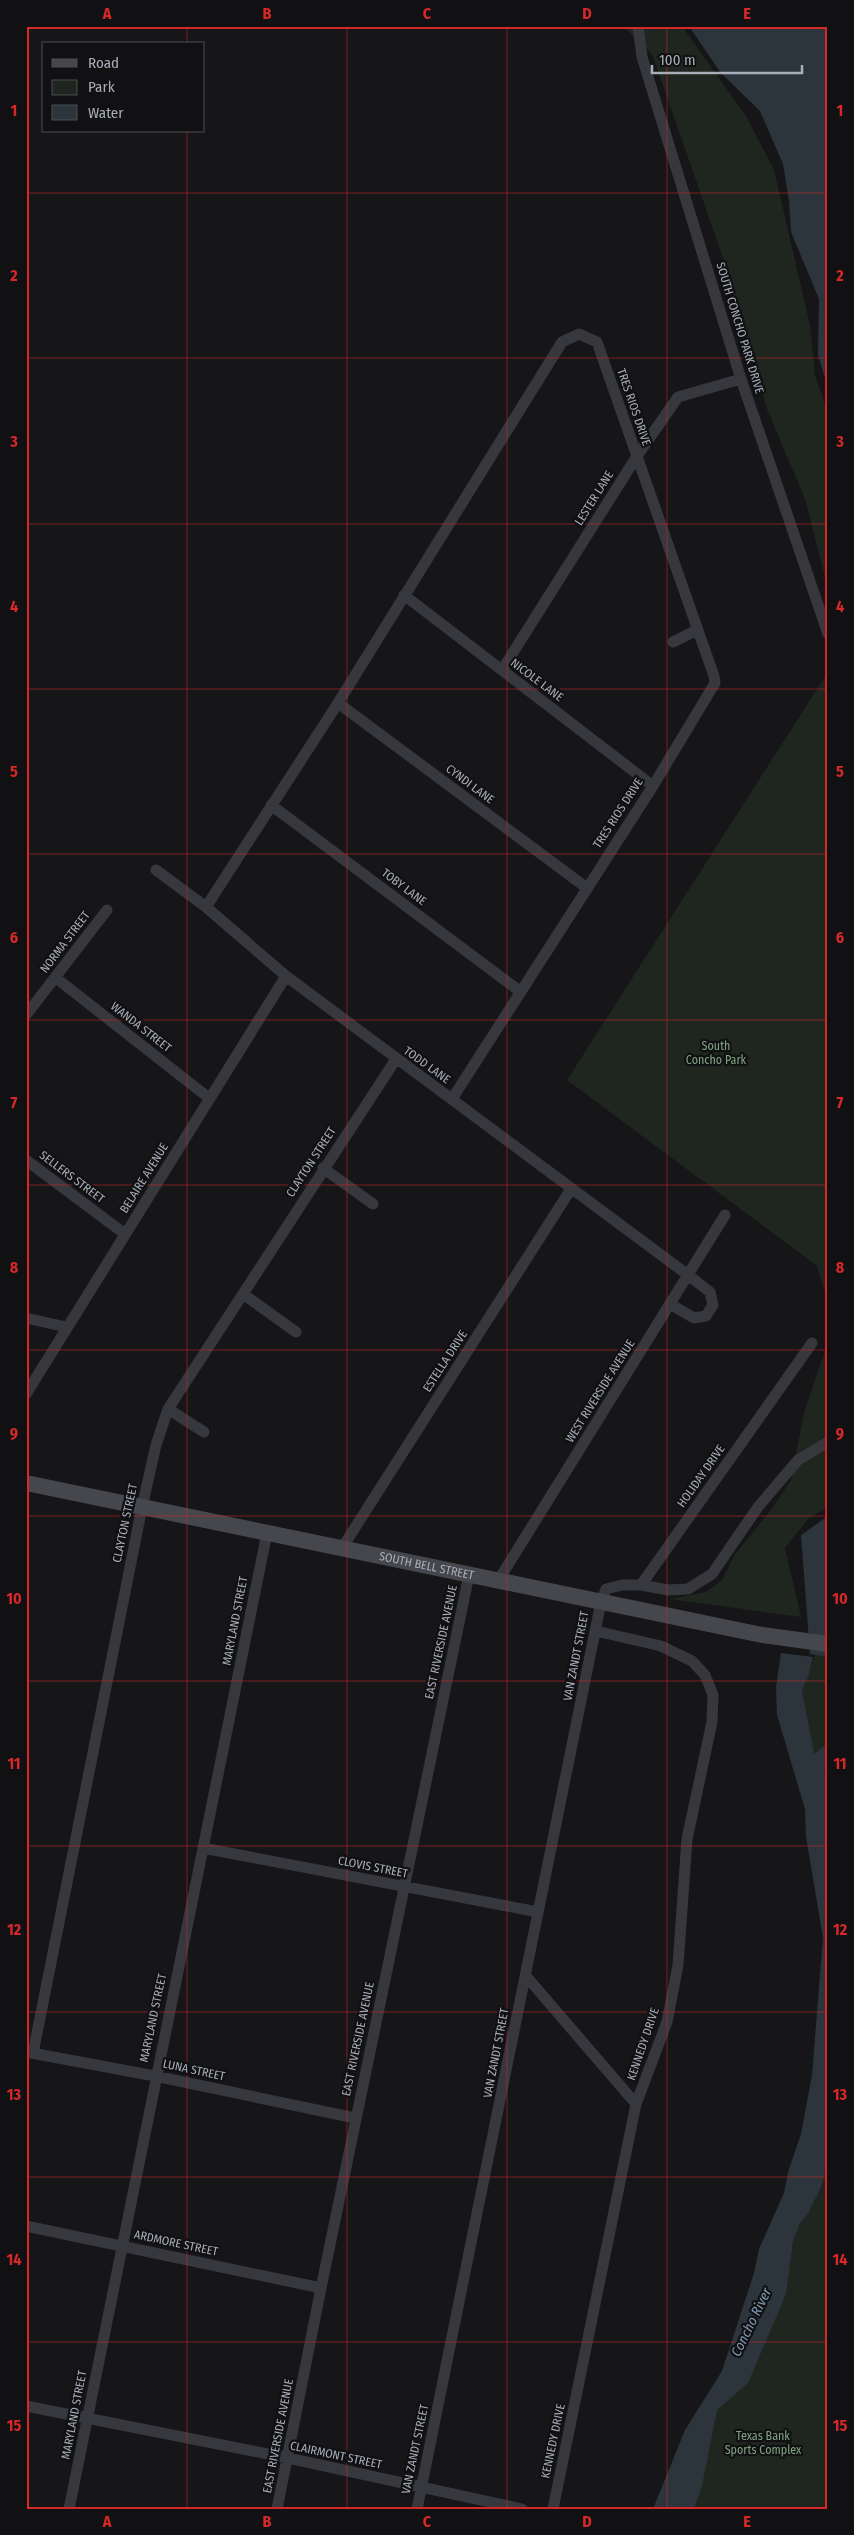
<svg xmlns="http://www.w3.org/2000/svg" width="854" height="2535" font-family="'Fira Sans Condensed',sans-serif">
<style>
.green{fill:#1e261f}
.water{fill:#2c353c}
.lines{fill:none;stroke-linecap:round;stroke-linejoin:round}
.river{stroke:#2c353c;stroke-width:18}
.minor{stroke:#37383d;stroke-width:11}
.secondary{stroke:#45474d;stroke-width:16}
.grid{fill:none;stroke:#d62828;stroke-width:1;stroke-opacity:0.55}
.labels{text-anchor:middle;stroke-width:4.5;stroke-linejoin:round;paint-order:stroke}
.street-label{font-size:12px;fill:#a8adb8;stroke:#111113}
.park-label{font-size:12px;fill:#7fa381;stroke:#111113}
.water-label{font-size:14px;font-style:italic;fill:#7f9bb3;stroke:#111113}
.neatline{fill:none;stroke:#d62828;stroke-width:2}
.grid-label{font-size:16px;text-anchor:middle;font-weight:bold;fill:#d62828}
</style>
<rect width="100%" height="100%" fill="#161618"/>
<path class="green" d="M623,26H682L746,116L774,170L810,325L815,376L828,412V589L805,499L767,409L722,255L652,54Z
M828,672V1302L817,1266L567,1080Z
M828,1342V1507L809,1518L785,1548L801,1617L670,1599L706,1592L722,1580L735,1554L771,1510L791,1480L804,1413Z
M824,1629L828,1630V1841L802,1690C811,1670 816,1649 824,1629Z
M828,2132V2509H665Z"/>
<path class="water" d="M689,26H828V388L818,355L819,299L791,232L789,201L783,164L760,111L720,72Z
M828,1516V1657L810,1654L801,1535Z
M781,1653L813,1657L809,1674L802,1690L819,1779L828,1787V2163L821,2187L807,2215L800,2223L793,2241L786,2294L748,2383L717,2410L702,2486L694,2509H653L685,2430L722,2371L754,2273L759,2249L784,2193L788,2172L801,2134L812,2075L823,1938L806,1837L805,1809L777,1715L776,1687Z"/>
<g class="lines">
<path class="river" d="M818,1785L815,1765L828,1754"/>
<path class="minor" d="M638,26L642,57L741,379L828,634
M404,595L653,786
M673,642L697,630
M502,670L637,456L678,397L741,379
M338,703L587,888
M271,805L521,992
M156,870L206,907L286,976L688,1275L710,1292L713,1305L706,1316L694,1318L670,1304
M206,907L338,703L562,342L579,334L597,342L714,676L715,683L653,786L452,1099
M56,978L209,1098
M26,1015L107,910
M26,1160L125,1234
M323,1168L373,1204
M243,1294L296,1332
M26,1318L66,1327
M26,1394L286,976
M168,1409L204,1432
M342,1548L571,1189
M498,1581L725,1215
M641,1585L668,1590L688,1589L712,1574L758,1507L798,1460L828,1442
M203,1848L538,1912
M526,1976L636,2104
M26,2052L155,2076L355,2118
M33,2053L142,1507L156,1445L168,1409L396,1059
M26,2226L321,2288
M26,2406L288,2458L522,2509
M69,2509L267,1533
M277,2509L321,2288L469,1575
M417,2509L601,1602L606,1589L622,1585H641L812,1343
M553,2509L636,2104L667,2022L678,1965L687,1839L712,1722L713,1695L705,1675L692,1661L661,1646L596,1631"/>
<path class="secondary" id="s1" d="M26,1483L762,1635L828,1644"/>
</g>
<path class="grid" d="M187,26V44M347,26V2509M507,26V2509M667,26V2509M187,131V2509M26,193H828M26,358H828M26,524H828M26,689H828M26,854H828M26,1020H828M26,1185H828M26,1350H828M26,1516H828M26,1681H828M26,1846H828M26,2012H828M26,2177H828M26,2342H828"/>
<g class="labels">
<g class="street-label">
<text transform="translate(740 328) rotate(73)" y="4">SOUTH CONCHO PARK DRIVE</text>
<text transform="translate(634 407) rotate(71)" y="4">TRES RIOS DRIVE</text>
<text transform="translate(594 498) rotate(-58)" y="4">LESTER LANE</text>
<text transform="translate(537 680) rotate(37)" y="4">NICOLE LANE</text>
<text transform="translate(470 784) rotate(37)" y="4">CYNDI LANE</text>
<text transform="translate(618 813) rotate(-57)" y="4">TRES RIOS DRIVE</text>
<text transform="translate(404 887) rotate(37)" y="4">TOBY LANE</text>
<text transform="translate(65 942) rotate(-53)" y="4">NORMA STREET</text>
<text transform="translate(141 1027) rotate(38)" y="4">WANDA STREET</text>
<text transform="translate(427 1065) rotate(36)" y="4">TODD LANE</text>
<text transform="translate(311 1162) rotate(-57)" y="4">CLAYTON STREET</text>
<text transform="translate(72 1177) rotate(37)" y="4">SELLERS STREET</text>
<text transform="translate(144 1178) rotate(-58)" y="4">BELAIRE AVENUE</text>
<text transform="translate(445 1361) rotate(-57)" y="4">ESTELLA DRIVE</text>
<text transform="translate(600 1391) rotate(-58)" y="4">WEST RIVERSIDE AVENUE</text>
<text transform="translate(701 1476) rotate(-55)" y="4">HOLIDAY DRIVE</text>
<text transform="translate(125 1523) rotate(-78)" y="4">CLAYTON STREET</text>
<text dy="4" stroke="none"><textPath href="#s1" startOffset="409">SOUTH BELL STREET</textPath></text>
<text transform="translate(235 1621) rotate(-79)" y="4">MARYLAND STREET</text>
<text transform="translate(441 1642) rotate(-78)" y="4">EAST RIVERSIDE AVENUE</text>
<text transform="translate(576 1656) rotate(-79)" y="4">VAN ZANDT STREET</text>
<text transform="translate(373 1867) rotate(11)" y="4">CLOVIS STREET</text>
<text transform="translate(153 2018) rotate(-78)" y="4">MARYLAND STREET</text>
<text transform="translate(358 2039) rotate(-78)" y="4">EAST RIVERSIDE AVENUE</text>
<text transform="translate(643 2044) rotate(-71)" y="4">KENNEDY DRIVE</text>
<text transform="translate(496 2053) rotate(-79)" y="4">VAN ZANDT STREET</text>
<text transform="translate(194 2070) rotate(12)" y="4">LUNA STREET</text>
<text transform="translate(176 2243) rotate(12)" y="4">ARDMORE STREET</text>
<text transform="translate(74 2415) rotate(-79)" y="4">MARYLAND STREET</text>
<text transform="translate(278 2436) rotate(-79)" y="4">EAST RIVERSIDE AVENUE</text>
<text transform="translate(553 2441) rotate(-78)" y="4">KENNEDY DRIVE</text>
<text transform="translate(415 2449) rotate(-78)" y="4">VAN ZANDT STREET</text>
<text transform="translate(336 2455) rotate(12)" y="4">CLAIRMONT STREET</text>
</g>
<g class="park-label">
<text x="716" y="1050">South<tspan x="716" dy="14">Concho Park</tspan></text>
<text x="763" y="2440">Texas Bank<tspan x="763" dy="14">Sports Complex</tspan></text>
</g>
<g class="water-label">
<text transform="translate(751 2322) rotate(-64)" y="5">Concho River</text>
</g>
</g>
<rect width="854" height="2535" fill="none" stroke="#111113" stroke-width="55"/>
<rect x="42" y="42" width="162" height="90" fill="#111113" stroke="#4d4f55"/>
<rect x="52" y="59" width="25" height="8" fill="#45474d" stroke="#4d4f55"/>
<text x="88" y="68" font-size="15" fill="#a8adb8">Road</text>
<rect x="52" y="80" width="25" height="15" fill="#1e261f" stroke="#4d4f55"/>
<text x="88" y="92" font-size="15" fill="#a8adb8">Park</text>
<rect x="52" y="105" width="25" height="15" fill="#2c353c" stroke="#4d4f55"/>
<text x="88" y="118" font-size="15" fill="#a8adb8">Water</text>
<path d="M652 65v8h150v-8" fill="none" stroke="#a8adb8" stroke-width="2.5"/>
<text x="659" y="65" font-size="15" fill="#a8adb8" stroke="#111113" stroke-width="4" paint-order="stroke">100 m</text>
<rect x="28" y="28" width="798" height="2480" class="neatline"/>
<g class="grid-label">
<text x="107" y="19">A</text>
<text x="267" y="19">B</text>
<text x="427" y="19">C</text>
<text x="587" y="19">D</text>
<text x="747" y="19">E</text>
<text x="14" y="116">1</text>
<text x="840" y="116">1</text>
<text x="14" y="281">2</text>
<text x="840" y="281">2</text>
<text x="14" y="447">3</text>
<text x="840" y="447">3</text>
<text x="14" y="612">4</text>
<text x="840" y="612">4</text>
<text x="14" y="777">5</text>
<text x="840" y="777">5</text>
<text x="14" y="943">6</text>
<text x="840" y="943">6</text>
<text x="14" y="1108">7</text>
<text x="840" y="1108">7</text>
<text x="14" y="1273">8</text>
<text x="840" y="1273">8</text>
<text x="14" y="1439">9</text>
<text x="840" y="1439">9</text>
<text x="14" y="1604">10</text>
<text x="840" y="1604">10</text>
<text x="14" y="1769">11</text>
<text x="840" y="1769">11</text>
<text x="14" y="1935">12</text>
<text x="840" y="1935">12</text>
<text x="14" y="2100">13</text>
<text x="840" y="2100">13</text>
<text x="14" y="2265">14</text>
<text x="840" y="2265">14</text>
<text x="14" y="2431">15</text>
<text x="840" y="2431">15</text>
<text x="107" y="2527">A</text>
<text x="267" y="2527">B</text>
<text x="427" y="2527">C</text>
<text x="587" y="2527">D</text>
<text x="747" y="2527">E</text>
</g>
</svg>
